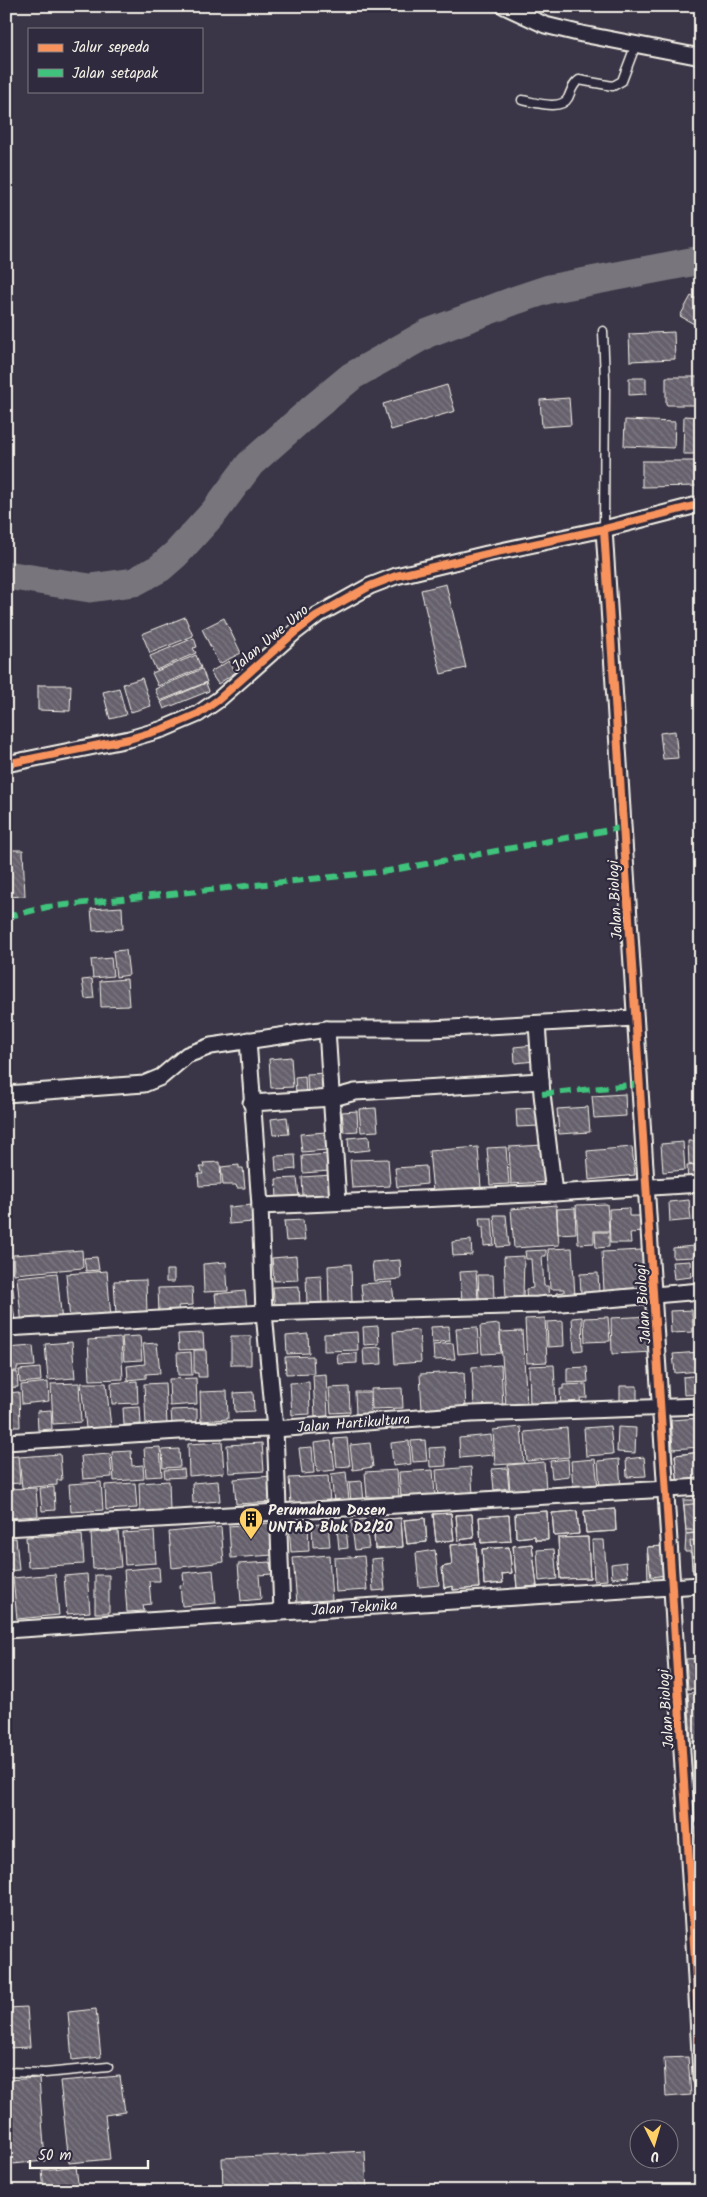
<svg xmlns="http://www.w3.org/2000/svg" width="707" height="2197" font-family="Kalam,sans-serif">
<style>
.lines{fill:none;stroke-linecap:round;stroke-linejoin:round}
.river{stroke:#78747b;stroke-width:29}
.building{fill:url(#building-back-hatch);stroke:#f4f1e8}
.lane-casing{stroke:#f4f1e8;stroke-width:11}
.street-casing{stroke:#f4f1e8;stroke-width:19}
.lane{stroke:#2f2a3d;stroke-width:8}
.street{stroke:#2f2a3d;stroke-width:15}
.quiet{stroke:#40c37c;stroke-width:6;stroke-dasharray:12 6;stroke-linecap:butt}
.cycleway-casing{stroke:#2f2a3d;stroke-width:11}
.cycleway{stroke:#f8935d;stroke-width:8}
.labels{text-anchor:middle;stroke-width:4.5;stroke-linejoin:round;paint-order:stroke}
.street-label{font-size:15px;fill:#f4f1e8;stroke:#2f2a3d}
.poi-label{font-size:15px;font-weight:bold;fill:#f4f1e8;stroke:#2f2a3d;text-anchor:start}
</style>
<defs>
<pattern id="building-back-hatch" width="6" height="6" patternUnits="userSpaceOnUse" patternTransform="scale(1.25)"><rect width="6" height="6" fill="#65616c"/><path d="M-1 5l2 2M0 0l6 6M5-1l2 2" fill="none" stroke="#7c7881"/></pattern>
</defs>
<rect width="100%" height="100%" fill="#3b3647"/>
<filter id="ink" filterUnits="userSpaceOnUse"><feTurbulence type="fractalNoise" baseFrequency=".02" numOctaves="2"/><feDisplacementMap in="SourceGraphic" scale="10" xChannelSelector="R" yChannelSelector="G"/><feConvolveMatrix kernelMatrix="1 2 1 2 8 2 1 2 1" color-interpolation-filters="sRGB"/></filter>
<g filter="url(#ink)">
<g class="lines">
<path class="river" d="M6,575L90,588L134,582L160,568L176,554L215,511L250,464L311,410L352,376L428,333L516,300L549,289L701,260"/>
</g>
<path class="building" d="M691,296L701,301V328L680,316Z
M674,332L675,359L630,361L629,334Z
M666,377H701V405H666Z
M629,378H646V394L629,395Z
M447,385L455,411L391,430L383,404Z
M569,398L571,425L542,427L540,400Z
M684,416L701,417V454H683Z
M625,420L675,422L674,448L624,446Z
M642,461H701V486L642,487Z
M446,584L466,668L441,674L421,590Z
M185,617L193,636L150,653L142,634Z
M224,618L241,653L219,664L202,629Z
M194,638L197,647L193,648L196,653L156,670L150,656Z
M196,655L201,668L158,686L152,673Z
M229,661L236,672L218,684L210,672Z
M202,669L207,682L160,701L155,689Z
M142,678L151,706L131,712L123,684Z
M206,683L209,691L164,709L161,702Z
M38,685H71L70,711L38,710Z
M119,688L126,715L110,719L103,692Z
M675,731L678,758L663,759L660,733Z
M6,850H23L25,896L6,897Z
M122,907L123,929L93,931L91,909Z
M126,950L129,975L116,977L113,951Z
M111,958L113,976L93,978L91,960Z
M92,979L94,998L85,999L82,980Z
M127,979L129,1006L101,1007L100,981Z
M534,1045L535,1061L515,1063L514,1047Z
M291,1057L293,1087L271,1088L269,1059Z
M327,1073L329,1095L308,1097L307,1074Z
M305,1076L306,1096H296L295,1077Z
M625,1094L626,1116L594,1118L592,1096Z
M588,1107L590,1132L559,1134L557,1109Z
M376,1108L378,1131L361,1132L359,1109Z
M539,1108L540,1126L517,1127L516,1109Z
M357,1111L358,1131L344,1132L342,1112Z
M287,1117L289,1134L273,1135L271,1119Z
M326,1132L327,1150L302,1152L300,1134Z
M369,1136L370,1150L349,1152L348,1138Z
M688,1141H701V1171H697V1164L689,1165Z
M683,1142L685,1170L663,1172L661,1144Z
M543,1145L546,1182L511,1184L509,1147Z
M478,1147L481,1188L433,1192L429,1151Z
M506,1147L509,1184L490,1185L487,1148Z
M632,1147L635,1175L589,1180L587,1151Z
M329,1154L330,1171L303,1173L302,1156Z
M295,1155L296,1169L276,1171L275,1156Z
M388,1159L390,1186L352,1188L350,1160Z
M220,1162L221,1185L199,1186L198,1174H203L200,1167H204L203,1163Z
M239,1165V1168H243L245,1188H237L236,1185H223L221,1167Z
M696,1165L697,1181L688,1182L687,1166Z
M426,1166L427,1184L397,1187L395,1168Z
M332,1175L333,1194L303,1196L302,1177Z
M297,1178L299,1197L277,1199L276,1179Z
M697,1198H701V1224L699,1225Z
M689,1200L691,1220L670,1222L669,1202Z
M607,1204L609,1231H594V1243L578,1244L576,1205Z
M252,1205L253,1222L229,1224L228,1207Z
M556,1205L559,1245L514,1248L511,1209Z
M575,1208L576,1233L558,1234L557,1209Z
M629,1208V1216H643L644,1232L630,1233L631,1243H610L609,1209Z
M494,1215H506L509,1246L497,1247Z
M479,1218H492L494,1245L484,1246L483,1227H480Z
M303,1220L305,1240L286,1241L284,1221Z
M595,1232H609V1247L596,1248Z
M471,1240L472,1255L453,1256L452,1242Z
M701,1241V1255H695L694,1242Z
M694,1246V1257L673,1258V1248Z
M572,1248L575,1296L556,1297V1293L564,1292V1289H550L548,1249Z
M82,1250L83,1268L14,1274L13,1255Z
M546,1250V1256H542L544,1286H548L549,1302L527,1304L526,1289L533,1288L531,1259H526L525,1251Z
M642,1250L644,1289L604,1291L602,1252Z
M296,1256L298,1280L274,1281L272,1258Z
M524,1256L523,1299L506,1300L504,1257Z
M97,1257L99,1270L86,1271L84,1258Z
M400,1260L401,1279L374,1281L372,1262Z
M690,1261L691,1277L674,1279L672,1262Z
M226,1262L228,1291L204,1292L203,1264Z
M351,1264L352,1302L329,1303L328,1266Z
M166,1270H174V1282H166Z
M107,1271L111,1318L70,1321L66,1274Z
M476,1271L478,1300L462,1302L460,1272Z
M57,1273L62,1322L22,1326L17,1277Z
M598,1273L599,1293L581,1294L580,1274Z
M321,1275L322,1304L307,1305L306,1276Z
M478,1275H493L494,1299H479Z
M146,1280L147,1313L116,1314L114,1281Z
M6,1282H12L14,1297H6Z
M392,1282L394,1301L363,1303L361,1284Z
M299,1286L300,1306L275,1312L273,1287Z
M192,1287L193,1305L178,1306L179,1313L159,1314L158,1288Z
M245,1291L247,1309L217,1311L215,1294Z
M12,1301L15,1320L6,1321V1302Z
M692,1310L693,1332L671,1333L670,1311Z
M652,1316L654,1352L612,1354L611,1318Z
M582,1317L583,1350L574,1351L572,1318Z
M608,1317L610,1341L585,1342L584,1318Z
M545,1318L547,1362L527,1363L525,1319Z
M563,1321L564,1346L548,1347L547,1322Z
M499,1324L501,1353L482,1354L480,1326Z
M378,1326L379,1344L364,1345L363,1327Z
M449,1326L450,1341L432,1343L431,1327Z
M477,1327L479,1352L458,1354L456,1328Z
M419,1330L421,1362L395,1364L393,1332Z
M522,1331L527,1404L506,1406L500,1332Z
M357,1332L358,1350L324,1351V1334Z
M203,1333L204,1349L179,1350L178,1334Z
M308,1334L309,1353L287,1354L286,1336Z
M140,1336L142,1360L124,1361L122,1337Z
M231,1336H251V1365H231Z
M121,1338L123,1379L90,1380L88,1340Z
M72,1342L75,1378L48,1380L45,1344Z
M157,1343L160,1373L146,1374V1378L128,1380L127,1366L145,1364L143,1344Z
M453,1343L455,1359L434,1360L433,1345Z
M33,1346L35,1366L17,1367V1371H6V1348Z
M381,1347L382,1364L364,1365L363,1348Z
M194,1350H206L207,1377H198V1373H194Z
M191,1352L192,1375H178L177,1353Z
M700,1352L701,1371L675,1373L673,1354Z
M357,1353V1363L338,1364L337,1354Z
M313,1356L314,1373L286,1374L285,1357Z
M501,1365L503,1407L474,1408L472,1367Z
M554,1365L556,1405L530,1406L529,1366Z
M587,1367L588,1382L567,1383V1368Z
M40,1368L41,1381L20,1383L19,1370Z
M17,1372L18,1387L6,1388V1373Z
M464,1372L466,1408L422,1410L420,1374Z
M326,1374L328,1416L315,1417L313,1375Z
M701,1375V1394L684,1395L683,1377Z
M196,1378L197,1404L170,1406L169,1379Z
M137,1381L138,1403L112,1404L111,1383Z
M48,1382L49,1401L22,1404L21,1385Z
M309,1382L310,1414L292,1415L290,1383Z
M79,1383L81,1422L53,1424L51,1384Z
M81,1383H106L111,1427L86,1428Z
M165,1383L167,1424L146,1425L144,1384Z
M586,1384L587,1398H580L581,1408L561,1409L560,1389H563V1385Z
M620,1386H637V1401H620Z
M349,1387L350,1412L331,1413L329,1388Z
M402,1388L403,1408L372,1409L371,1389Z
M227,1391L228,1419L201,1421L200,1392Z
M19,1392L20,1427H7L6,1431V1393Z
M253,1392L254,1411L235,1412L234,1393Z
M355,1392H370L371,1413L356,1414Z
M140,1407L141,1424L124,1425L123,1408Z
M197,1409V1422L172,1424L171,1410Z
M51,1410L52,1429L38,1430L37,1411Z
M701,1418V1447L673,1449L671,1420Z
M610,1426L613,1454L586,1456L584,1428Z
M521,1427L524,1463L495,1465L493,1430Z
M618,1427L636,1428L635,1453L617,1452Z
M567,1428L569,1457L527,1461L525,1432Z
M491,1435L493,1455L460,1458L459,1438Z
M347,1438L350,1466L337,1467L334,1439Z
M425,1440L427,1461L413,1462L411,1441Z
M331,1441L335,1470L317,1472L314,1443Z
M409,1441L411,1464L393,1466L391,1443Z
M222,1442L224,1473L189,1476L188,1444Z
M262,1443L264,1471L229,1473L227,1445Z
M370,1443L373,1467L353,1470L350,1445Z
M160,1447L162,1476L146,1477L144,1448Z
M312,1447L314,1473L302,1474L299,1448Z
M445,1447L446,1466L430,1467L429,1448Z
M179,1449L180,1467L163,1468L162,1450Z
M131,1451L132,1466L143,1465L144,1479L114,1481L112,1452Z
M701,1452V1485L678,1487L675,1455Z
M701,1452V1485L678,1487L675,1455Z
M60,1454L62,1480H57V1485L22,1488L19,1457Z
M110,1454L112,1477L83,1479L81,1456Z
M18,1456L20,1483L6,1484V1457Z
M644,1457L646,1476L627,1477L626,1459Z
M568,1459L569,1476L552,1478L550,1461Z
M595,1459L598,1487L573,1488L571,1461Z
M619,1459L621,1488L600,1489L598,1461Z
M544,1462L546,1489L510,1492L508,1465Z
M471,1467L473,1494L438,1497L436,1470Z
M507,1468L509,1488L494,1490L492,1469Z
M184,1469L185,1477L165,1478L164,1470Z
M397,1470L399,1497H367L365,1472Z
M433,1470L435,1495L401,1497L399,1472Z
M346,1472L349,1500L334,1502L331,1474Z
M272,1476L274,1502L236,1504L234,1479Z
M328,1476L330,1502L291,1504L289,1478Z
M169,1481L170,1510L140,1512L139,1483Z
M218,1481L220,1501L193,1503L192,1483Z
M362,1481L364,1501L351,1502L349,1482Z
M101,1482L103,1510L71,1512L69,1484Z
M135,1483L137,1508L106,1510L105,1485Z
M54,1487L55,1510L42,1511L40,1488Z
M36,1488L38,1516L6,1518V1489Z
M683,1500H701V1530H686Z
M701,1503V1533L686,1534L684,1505Z
M615,1509L616,1531L586,1533L584,1511Z
M615,1509L616,1531L586,1533L584,1511Z
M547,1511L548,1540H535V1536L516,1538L515,1513Z
M547,1511L548,1540H535V1536L516,1538L515,1513Z
M577,1511L579,1534L554,1536L552,1513Z
M577,1511L579,1534L554,1536L552,1513Z
M451,1513L454,1540L436,1542L433,1514Z
M451,1513L454,1540L436,1542L433,1514Z
M472,1514L474,1538L458,1540L456,1515Z
M472,1514L474,1538L458,1540L456,1515Z
M509,1515L511,1541L481,1543L479,1517Z
M509,1515L511,1541L481,1543L479,1517Z
M401,1518L403,1547L375,1549L373,1520Z
M401,1518L403,1547L375,1549L373,1520Z
M425,1518L427,1542L407,1544L404,1520Z
M425,1518L427,1542L407,1544L404,1520Z
M365,1519L369,1548L355,1550L351,1521Z
M271,1523L273,1555L231,1558L229,1526Z
M328,1523L330,1546L313,1547L312,1525Z
M308,1524L309,1551L291,1552L289,1525Z
M221,1527L224,1562L172,1568L169,1532Z
M346,1527L348,1548L339,1549L337,1528Z
M118,1531L121,1567L93,1569L91,1533Z
M154,1531L156,1563L125,1565L123,1533Z
M701,1532V1570H692L691,1552H685L686,1534Z
M82,1534L84,1564L28,1567L26,1537Z
M588,1537L590,1578L560,1579L558,1538Z
M588,1537L590,1578L560,1579L558,1538Z
M16,1538L19,1570L6,1571V1539Z
M592,1540H604L607,1580L594,1581Z
M701,1540V1573H693L690,1541Z
M476,1543L479,1588L453,1590V1586L444,1588L442,1567L452,1565L450,1545Z
M476,1543L479,1588L453,1590V1586L444,1588L442,1567L452,1565L450,1545Z
M532,1544L537,1586L517,1588L513,1546Z
M532,1544L537,1586L517,1588L513,1546Z
M665,1546L667,1581L648,1582L647,1547Z
M665,1546L666,1575L651,1577L647,1547Z
M509,1547L512,1573L502,1574L503,1583L484,1585L482,1549Z
M509,1547L512,1573L502,1574L503,1583L484,1585L482,1549Z
M554,1549L557,1579L539,1581L537,1550Z
M435,1550L439,1585L419,1587L416,1553Z
M329,1555L332,1600L297,1603L293,1558Z
M364,1556L367,1590L336,1592L334,1558Z
M382,1558L385,1590L373,1591L371,1559Z
M270,1562L272,1574L259,1575L261,1599L241,1601L238,1564Z
M626,1562L628,1576L612,1578L611,1564Z
M159,1567L160,1581H149L151,1604L143,1605L144,1611L127,1612L124,1570Z
M213,1570L216,1603L182,1606L180,1585L184,1584L183,1573Z
M55,1574L59,1615L17,1619L13,1578Z
M87,1574L90,1612L67,1614L64,1576Z
M95,1575H109V1613H95Z
M6,1578H9L11,1618L6,1619Z
M701,1658V1688L688,1689L686,1659Z
M701,1692V1741L691,1742L688,1693Z
M701,1745V1781H695L693,1746Z
M695,1789H701V1823H698Z
M697,1827H701V1853H699Z
M27,2007L30,2047L6,2048V2008Z
M96,2009L101,2057L72,2060L68,2012Z
M688,2057L691,2095L666,2097L664,2058Z
M120,2076L125,2112L105,2115L110,2159L69,2163L60,2081Z
M39,2078L45,2161L12,2164L6,2080Z
M365,2151L367,2191H223L222,2158Z
M76,2166L79,2191H44L42,2170Z"/>
<g class="lines">
<g class="lane-casing">
<path id="lane" d="M522,100C534,102 561,111 568,98C571,91 573,84 579,80L613,86L622,81L636,44
M603,331L605,379L604,529
M6,2072L45,2073L108,2067"/>
</g>
<g class="street-casing">
<g id="street">
<path d="M504,6L545,25L582,34L701,57"/>
<path d="M604,529C629,882 651,1235 672,1588C681,1751 694,1914 701,2078"/>
<path d="M6,764L129,739L163,729L198,714L218,700L295,632L316,616L370,586L396,576L487,554L604,529L701,504"/>
<path d="M537,1024L542,1094L554,1193"/>
<path d="M327,1029L338,1202"/>
<path d="M248,1040L260,1206L264,1313L275,1429L282,1611"/>
<path d="M6,1094L144,1084L161,1077L187,1055L211,1046L327,1029H431L635,1018"/>
<path d="M251,1103L333,1098L355,1092L541,1081"/>
<path d="M260,1206L554,1193L701,1184"/>
<path d="M6,1328L264,1313L538,1305L701,1291"/>
<path id="s1" d="M6,1442L179,1431L275,1429L471,1414L701,1406"/>
<path d="M6,1528L701,1487"/>
<path id="s2" d="M6,1630L701,1585"/>
</g>
</g>
<use href="#lane" class="lane"/>
<use href="#street" class="street"/>
<path class="quiet" d="M6,917L47,907L388,871L625,827
M542,1094L641,1084"/>
<g class="cycleway-casing">
<path id="cycleway" d="M604,529C629,882 651,1235 672,1588C681,1751 694,1914 701,2078
M6,764L129,739L163,729L198,714L218,700L295,632L316,616L370,586L396,576L487,554L604,529L701,504"/>
</g>
<use href="#cycleway" class="cycleway"/>
</g>
</g>
<defs>
<g id="building-pin" transform="scale(1.25)"><path d="M0 17L-7.5 6A9.5 9.5 0 1 1 7.5 6Z" fill="#ffd166" stroke="#2f2a3d"/><path d="M-4-6H4V6H1V3H-1V6H-4ZM-2.5-4.3h1.7v1.8h-1.7ZM.8-4.3h1.7v1.8H.8ZM-2.5-1h1.7V.8h-1.7ZM.8-1h1.7V.8H.8Z" fill="#111"/></g>
</defs>
<g fill-rule="evenodd">
<use href="#building-pin" x="251" y="1519"/>
</g>
<g class="labels">
<g class="street-label">
<text transform="translate(270 638) rotate(-40)" y="5">Jalan Uwe Uno</text>
<text transform="translate(615 900) rotate(-93)" y="5">Jalan Biologi</text>
<text transform="translate(643 1304) rotate(-94)" y="5">Jalan Biologi</text>
<text dy="5" stroke="none"><textPath href="#s1" startOffset="348">Jalan Hartikultura</textPath></text>
<text dy="5" stroke="none"><textPath href="#s2" startOffset="349">Jalan Teknika</textPath></text>
<text transform="translate(666 1709) rotate(-94)" y="5">Jalan Biologi</text>
</g>
<g class="poi-label">
<text x="268" y="1515">Perumahan Dosen<tspan x="268" dy="17">UNTAD Blok D2/20</tspan></text>
</g>
</g>
<rect width="707" height="2197" fill="none" stroke="#2f2a3d" stroke-width="25"/>
<rect x="12" y="12" width="682" height="2172" fill="none" stroke="#f4f1e8" stroke-width="2" filter="url(#ink)"/>
<rect x="28" y="28" width="175" height="65" fill="#2f2a3d" stroke="#7e7a81"/>
<rect x="38" y="44" width="25" height="8" fill="#f8935d" stroke="#7e7a81"/>
<text x="72" y="52" font-size="15" fill="#f4f1e8">Jalur sepeda</text>
<rect x="38" y="69" width="25" height="8" fill="#40c37c" stroke="#7e7a81"/>
<text x="72" y="78" font-size="15" fill="#f4f1e8">Jalan setapak</text>
<g transform="translate(654 2144) rotate(175)"><circle r="24" fill="#2f2a3d" stroke="#7e7a81"/>
<path d="M0-4L9 19L0 12L-9 19Z" fill="#ffd166"/>
<text y="-8" font-size="14" font-weight="bold" text-anchor="middle" fill="#f4f1e8">U</text>
</g>
<path d="M30 2160v8h118v-8" fill="none" stroke="#f4f1e8" stroke-width="2.5"/>
<text x="38" y="2160" font-size="15" fill="#f4f1e8" stroke="#2f2a3d" stroke-width="4" paint-order="stroke">50 m</text>
</svg>
